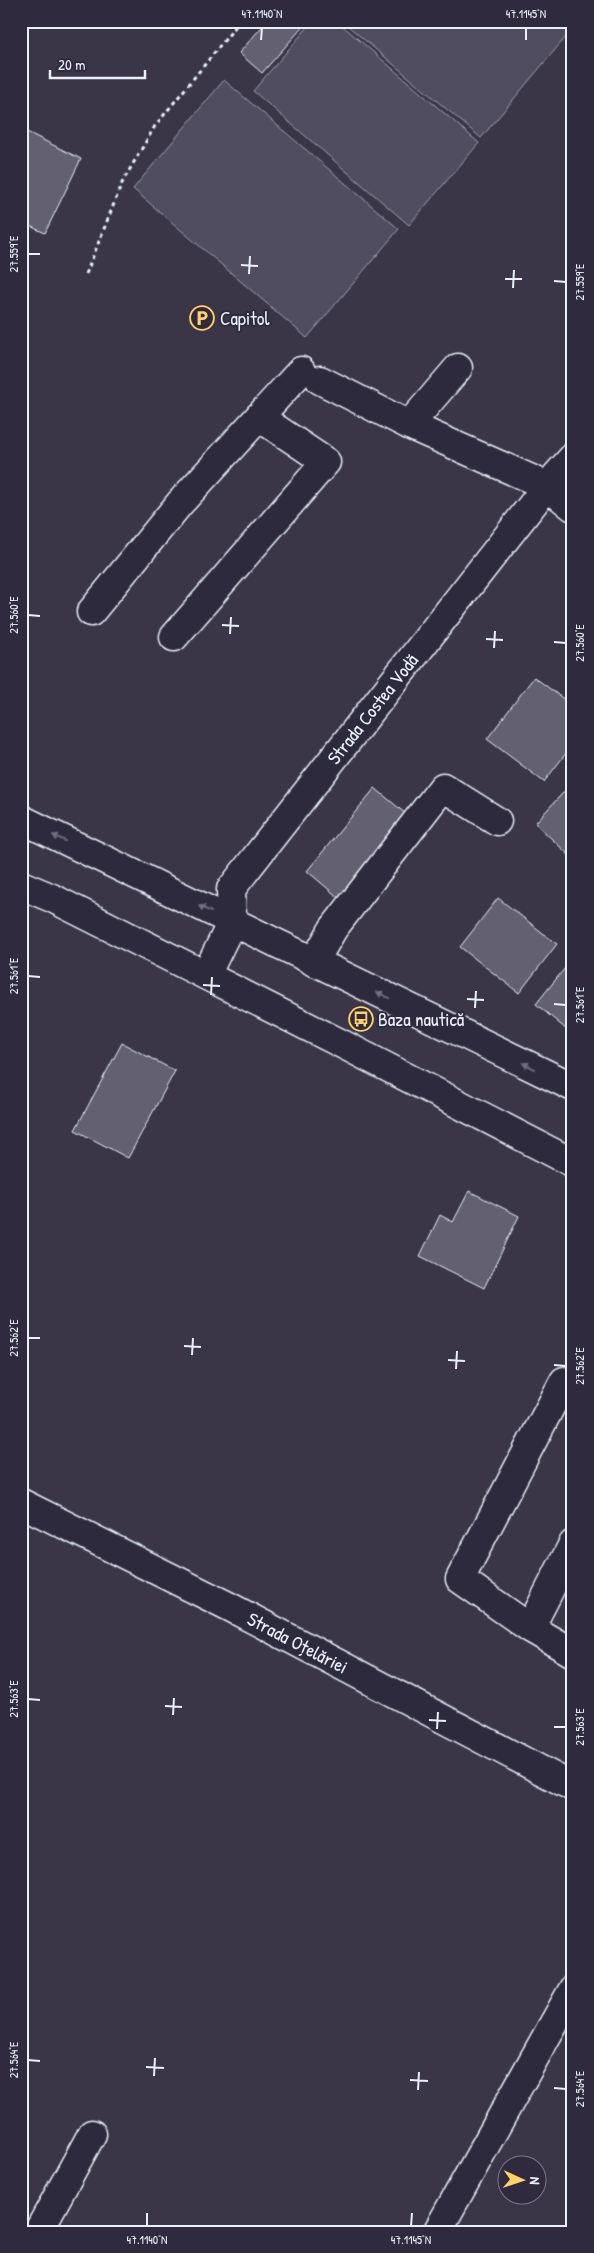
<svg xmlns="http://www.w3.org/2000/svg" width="594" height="2253" font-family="'Patrick Hand',sans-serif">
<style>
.green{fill:#504e5f;stroke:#9ca0ac}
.building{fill:#636171;stroke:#e8f1f8}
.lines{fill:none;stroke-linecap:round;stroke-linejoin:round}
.minor-casing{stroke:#e8f1f8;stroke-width:31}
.major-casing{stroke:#e8f1f8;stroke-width:31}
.path{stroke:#e8f1f8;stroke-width:3;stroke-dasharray:4 4;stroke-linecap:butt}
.minor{stroke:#2f2a3d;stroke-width:28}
.major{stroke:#2f2a3d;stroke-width:28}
.oneway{fill:#70707e}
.ticks{fill:none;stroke:#e8f1f8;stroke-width:2}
.labels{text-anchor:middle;stroke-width:4;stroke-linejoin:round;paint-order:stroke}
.poi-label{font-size:19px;fill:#e8f1f8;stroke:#2f2a3d;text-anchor:start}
.street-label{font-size:19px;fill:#e8f1f8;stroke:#2f2a3d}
.neatline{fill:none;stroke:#e8f1f8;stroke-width:2}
.ticks-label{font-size:12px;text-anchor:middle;fill:#e8f1f8}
</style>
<rect width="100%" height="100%" fill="#3a3648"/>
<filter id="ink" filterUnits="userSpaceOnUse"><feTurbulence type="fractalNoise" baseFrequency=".02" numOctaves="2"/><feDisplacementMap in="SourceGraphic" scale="10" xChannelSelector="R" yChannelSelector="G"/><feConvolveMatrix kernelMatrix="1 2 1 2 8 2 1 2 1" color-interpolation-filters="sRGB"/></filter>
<g filter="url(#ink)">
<path class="green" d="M313,21H337L479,143L409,225L253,91Z
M342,21H554L569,33L481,138Z
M224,80L399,229L307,338L133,189Z"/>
<path class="building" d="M267,21H308L262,73L239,53Z
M21,129L81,159L45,233L21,222Z
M534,677L573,706V744L544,782L487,739Z
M573,782V859L535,823Z
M375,788L413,820L345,903L307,871Z
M498,898L557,944L519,993L460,947Z
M573,958V1035L536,1004Z
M122,1043L175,1071L128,1158L75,1130Z
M469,1191L519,1216L484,1288L420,1256L440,1215L453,1222Z"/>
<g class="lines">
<g class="minor-casing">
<g id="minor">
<path d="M320,380L409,425L547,486L573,507"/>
<path d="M409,425L458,368"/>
<path d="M91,612L180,503L301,371"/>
<path d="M174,637L326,462L259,417"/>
<path d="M21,819L573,1087"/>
<path d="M314,962L333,929L443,787L497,821"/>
<path id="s1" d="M206,975L232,922L231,889L547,486L573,457"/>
<path d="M564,1381L460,1579L530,1628L573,1653"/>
<path id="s2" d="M21,1503L228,1606L573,1787"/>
<path d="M530,1628L573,1544"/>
<path d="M38,2232L92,2134"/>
<path d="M437,2232L573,1989"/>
</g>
</g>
<g class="major-casing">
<path id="major" d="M21,885L52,898L348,1047L573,1163"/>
</g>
<path class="path" d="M86,274L123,181L155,126L240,21"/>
<use href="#minor" class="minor"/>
<use href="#major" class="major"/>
</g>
<defs><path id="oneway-solid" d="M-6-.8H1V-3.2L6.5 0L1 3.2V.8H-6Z" transform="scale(1.25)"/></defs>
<g class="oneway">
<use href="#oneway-solid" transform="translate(59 838) rotate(-154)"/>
<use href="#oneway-solid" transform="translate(205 909) rotate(-154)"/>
<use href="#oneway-solid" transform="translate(383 995) rotate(-154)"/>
<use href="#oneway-solid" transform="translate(529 1066) rotate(-154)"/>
</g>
</g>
<path class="ticks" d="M261,40L262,28M526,40V28M28,254H40M241,265L258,266M249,274L250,256M505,279H522M554,281L566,282M513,288L514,270M28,615L40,616M222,625L239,626M230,634L231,617M486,639L503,640M554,642L566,643M494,648L495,631M28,976L40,977M203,985L220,986M211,995L212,977M467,999L484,1000M554,1004L566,1005M475,1008L476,991M28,1338H40M184,1346L201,1347M192,1355L193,1338M448,1360L465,1361M554,1365L566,1366M456,1369L457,1351M28,1699L40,1700M165,1706L182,1707M173,1715L174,1698M429,1720L446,1721M554,1727H566M437,1729L438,1712M28,2060L40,2061M146,2067L164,2068M154,2076L155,2058M410,2080L428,2081M554,2088L566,2089M418,2090L419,2072M147,2226V2213M411,2226L412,2213"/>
<defs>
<g id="parking-ring" transform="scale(1.25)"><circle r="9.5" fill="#2f2a3d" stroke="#ffd166" stroke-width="1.5"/><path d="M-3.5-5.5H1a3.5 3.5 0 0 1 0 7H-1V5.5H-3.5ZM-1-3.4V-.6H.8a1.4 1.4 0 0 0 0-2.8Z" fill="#ffd166"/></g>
<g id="bus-ring" transform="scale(1.25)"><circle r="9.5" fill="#2f2a3d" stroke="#ffd166" stroke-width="1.5"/><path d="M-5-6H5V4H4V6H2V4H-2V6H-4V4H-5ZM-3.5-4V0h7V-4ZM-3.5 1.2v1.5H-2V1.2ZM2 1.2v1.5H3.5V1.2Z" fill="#ffd166"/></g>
</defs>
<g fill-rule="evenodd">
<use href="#parking-ring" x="202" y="318"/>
<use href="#bus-ring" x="361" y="1019"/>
</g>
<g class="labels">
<g class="poi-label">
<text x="220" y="325">Capitol</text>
<text x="378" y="1026">Baza nautică</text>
</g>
<g class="street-label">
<text dy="7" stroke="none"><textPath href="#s1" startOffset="321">Strada Costea Vodă</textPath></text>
<text dy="7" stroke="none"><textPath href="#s2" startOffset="310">Strada Oțelăriei</textPath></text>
</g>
</g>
<rect width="594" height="2253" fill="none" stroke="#2f2a3d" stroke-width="55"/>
<g transform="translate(522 2180) rotate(93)"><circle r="24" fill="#2f2a3d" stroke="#797a88"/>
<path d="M0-4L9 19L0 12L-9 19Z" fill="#ffd166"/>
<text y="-8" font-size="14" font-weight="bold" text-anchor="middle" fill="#e8f1f8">N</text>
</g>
<path d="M50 70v8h95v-8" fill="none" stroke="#e8f1f8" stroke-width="2.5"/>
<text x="58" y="70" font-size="15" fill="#e8f1f8" stroke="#2f2a3d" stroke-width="4" paint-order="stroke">20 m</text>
<rect x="28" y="28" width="538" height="2198" class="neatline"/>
<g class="ticks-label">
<text x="262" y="18">47.1140°N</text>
<text x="526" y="18">47.1145°N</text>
<text transform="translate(14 254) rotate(-90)" y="4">27.559°E</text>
<text transform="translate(580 282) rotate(-90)" y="4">27.559°E</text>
<text transform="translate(14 615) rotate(-90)" y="4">27.560°E</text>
<text transform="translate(580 643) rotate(-90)" y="4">27.560°E</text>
<text transform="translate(14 976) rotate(-90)" y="4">27.561°E</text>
<text transform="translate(580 1005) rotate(-90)" y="4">27.561°E</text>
<text transform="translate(14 1338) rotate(-90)" y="4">27.562°E</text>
<text transform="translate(580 1366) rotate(-90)" y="4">27.562°E</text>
<text transform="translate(14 1699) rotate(-90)" y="4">27.563°E</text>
<text transform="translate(580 1727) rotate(-90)" y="4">27.563°E</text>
<text transform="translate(14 2060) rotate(-90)" y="4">27.564°E</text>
<text transform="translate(580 2089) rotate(-90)" y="4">27.564°E</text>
<text x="147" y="2244">47.1140°N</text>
<text x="411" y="2244">47.1145°N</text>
</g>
</svg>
